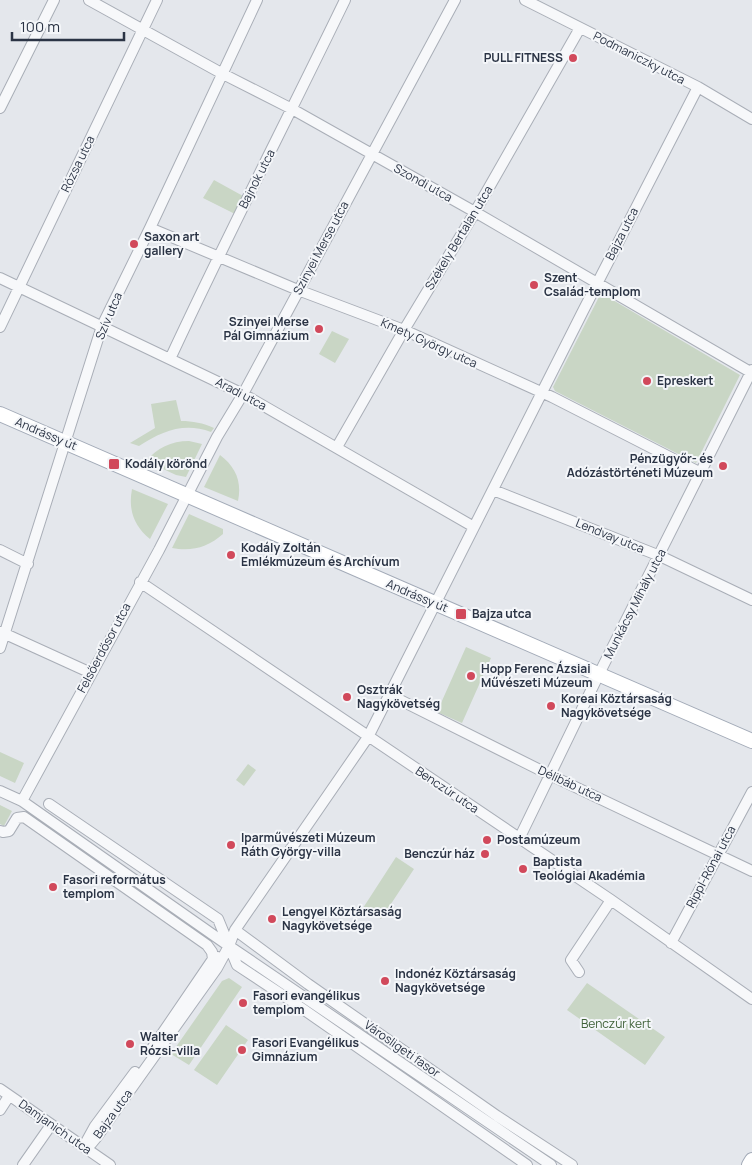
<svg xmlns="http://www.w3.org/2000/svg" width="752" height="1165" font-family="Manrope,sans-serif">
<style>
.green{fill:#c9d6c5}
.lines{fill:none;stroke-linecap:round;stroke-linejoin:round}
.minor-casing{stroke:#a9aeb7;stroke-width:12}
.major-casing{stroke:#a3abb8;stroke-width:16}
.minor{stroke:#f7f8fa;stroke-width:10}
.major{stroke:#fff;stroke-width:14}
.poi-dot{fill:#d1495b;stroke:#f4f6f9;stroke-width:2}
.labels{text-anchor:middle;stroke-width:4;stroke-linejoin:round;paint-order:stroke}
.poi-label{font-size:12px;font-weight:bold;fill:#2b3445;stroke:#f4f6f9;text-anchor:start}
.street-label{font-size:12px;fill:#2b3445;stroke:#f4f6f9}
.park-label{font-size:12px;fill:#3f6138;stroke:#f4f6f9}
</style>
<rect width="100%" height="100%" fill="#e4e7ec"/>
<path class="green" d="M214,180L243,196L235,214L203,198Z
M601,293L740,375L696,463L555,391L553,387Z
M332,331L349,339L335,363L319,354Z
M176,400L181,421C193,421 203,423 214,428L211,432C184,422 162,431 139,446L130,443L155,428L151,404Z
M189,441L202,444L186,477L176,475L146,461C157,448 171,441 189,441Z
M220,455C236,467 242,482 238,501L204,487Z
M132,489L168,504L150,539C134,526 128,510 132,489Z
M189,514L223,529V534C208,547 192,552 172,548Z
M466,647L491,658L462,723L437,712Z
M0,752L24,763L15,783L0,776Z
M248,764L256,770L244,786L236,780Z
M0,805L12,811L4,826L0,824Z
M396,857L414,869L381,919L363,908Z
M229,978L242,987L189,1065L171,1054L222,981Z
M587,983L665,1037L645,1065L567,1010Z
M226,1025L248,1040L217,1085L194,1070Z"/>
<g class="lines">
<g class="minor-casing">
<path id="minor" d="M89,0L223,74L292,109L475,212L752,373
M525,0L698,87L752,119
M0,108L54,0
M150,228L298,290L404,330L552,397L701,473
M0,278L243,394L474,527
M0,327L157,0
M170,359C226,238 287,120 345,0
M337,447L404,330L475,212L580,28
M493,490L660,556L752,600
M0,550L28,564
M140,582L611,900L752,999
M1,632L91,673
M0,648L102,326L150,228L257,0
M390,695L550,775L752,871
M0,791L22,801L229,946L551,1165
M22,801L159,550L217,437L243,394L455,0
M49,804L218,919L237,965L290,1000L527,1165
M0,831L3,832L9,831L17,818L24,817L207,945L212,952L213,959
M519,839L599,674L752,370
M235,930L308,984L497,1116L572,1165
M671,943L752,792
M579,972L571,960L611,900
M151,1050L213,959L218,957
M0,1089L110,1165
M0,1110L9,1096
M84,1146L95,1126L135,1072
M84,1147L91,1144L96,1138L217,968L229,946L235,930L368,737L583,311L698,87
M23,1165L51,1125"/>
</g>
<g class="major-casing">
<path id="major" d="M0,414L752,741
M749,1165L752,1160"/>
</g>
<use href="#minor" class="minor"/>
<use href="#major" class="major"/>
</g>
<g class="poi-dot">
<circle cx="573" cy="58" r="5"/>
<circle cx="134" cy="244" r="5"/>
<circle cx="534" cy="285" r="5"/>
<circle cx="319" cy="329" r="5"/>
<circle cx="647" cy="381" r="5"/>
<rect x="108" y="458" width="12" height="12" rx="2.5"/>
<circle cx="723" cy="466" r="5"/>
<circle cx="231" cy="555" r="5"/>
<rect x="455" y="608" width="12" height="12" rx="2.5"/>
<circle cx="471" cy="676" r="5"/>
<circle cx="347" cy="697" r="5"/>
<circle cx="551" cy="706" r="5"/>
<circle cx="487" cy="840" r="5"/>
<circle cx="231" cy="845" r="5"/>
<circle cx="485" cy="854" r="5"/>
<circle cx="523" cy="869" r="5"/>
<circle cx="53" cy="887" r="5"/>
<circle cx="272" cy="919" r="5"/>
<circle cx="385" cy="981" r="5"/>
<circle cx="243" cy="1003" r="5"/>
<circle cx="130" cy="1044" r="5"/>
<circle cx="242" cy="1050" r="5"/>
</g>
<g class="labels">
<g class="poi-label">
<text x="563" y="62" text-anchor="end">PULL FITNESS</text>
<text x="144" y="241">Saxon art<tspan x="144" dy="14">gallery</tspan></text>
<text x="544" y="282">Szent<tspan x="544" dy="14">Család-templom</tspan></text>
<text x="309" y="326" text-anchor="end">Szinyei Merse<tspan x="309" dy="14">Pál Gimnázium</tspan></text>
<text x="657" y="385">Epreskert</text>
<text x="713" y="463" text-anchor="end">Pénzügyőr- és<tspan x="713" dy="14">Adózástörténeti Múzeum</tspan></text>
<text x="125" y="468">Kodály körönd</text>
<text x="241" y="552">Kodály Zoltán<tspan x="241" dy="14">Emlékmúzeum és Archívum</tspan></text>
<text x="472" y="618">Bajza utca</text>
<text x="481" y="673">Hopp Ferenc Ázsiai<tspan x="481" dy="14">Művészeti Múzeum</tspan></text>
<text x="357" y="694">Osztrák<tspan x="357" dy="14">Nagykövetség</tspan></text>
<text x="561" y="703">Koreai Köztársaság<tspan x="561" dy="14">Nagykövetsége</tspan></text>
<text x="241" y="842">Iparművészeti Múzeum<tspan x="241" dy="14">Ráth György-villa</tspan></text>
<text x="497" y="844">Postamúzeum</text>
<text x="475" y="858" text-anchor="end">Benczúr ház</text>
<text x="533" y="866">Baptista<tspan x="533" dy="14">Teológiai Akadémia</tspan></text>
<text x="63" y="884">Fasori református<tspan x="63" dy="14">templom</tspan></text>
<text x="282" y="916">Lengyel Köztársaság<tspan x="282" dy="14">Nagykövetsége</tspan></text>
<text x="395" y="978">Indonéz Köztársaság<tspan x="395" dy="14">Nagykövetsége</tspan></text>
<text x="253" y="1000">Fasori evangélikus<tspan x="253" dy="14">templom</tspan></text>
<text x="140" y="1041">Walter<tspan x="140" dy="14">Rózsi-villa</tspan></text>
<text x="252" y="1047">Fasori Evangélikus<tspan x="252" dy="14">Gimnázium</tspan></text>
</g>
<g class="street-label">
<text transform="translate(639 58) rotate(27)" y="4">Podmaniczky utca</text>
<text transform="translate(78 164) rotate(-64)" y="4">Rózsa utca</text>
<text transform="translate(257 179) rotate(-63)" y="4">Bajnok utca</text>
<text transform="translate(423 183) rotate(29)" y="4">Szondi utca</text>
<text transform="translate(622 234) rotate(-63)" y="4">Bajza utca</text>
<text transform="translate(459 238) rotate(-59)" y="4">Székely Bertalan utca</text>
<text transform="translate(321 248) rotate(-62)" y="4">Szinyei Merse utca</text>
<text transform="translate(109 316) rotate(-67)" y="4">Szív utca</text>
<text transform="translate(429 343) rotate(24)" y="4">Kmety György utca</text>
<text transform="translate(241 394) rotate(28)" y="4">Aradi utca</text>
<text transform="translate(46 434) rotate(23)" y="4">Andrássy út</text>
<text transform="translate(610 536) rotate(22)" y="4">Lendvay utca</text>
<text transform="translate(417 596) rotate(23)" y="4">Andrássy út</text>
<text transform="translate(635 604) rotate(-63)" y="4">Munkácsy Mihály utca</text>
<text transform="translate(104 648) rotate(-62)" y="4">Felsőerdősor utca</text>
<text transform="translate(570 784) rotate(25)" y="4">Délibáb utca</text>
<text transform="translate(447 790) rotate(34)" y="4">Benczúr utca</text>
<text transform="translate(711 867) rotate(-62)" y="4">Rippl-Rónai utca</text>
<text transform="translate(402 1049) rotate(35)" y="4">Városligeti fasor</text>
<text transform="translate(113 1114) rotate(-54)" y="4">Bajza utca</text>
<text transform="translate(55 1127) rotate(35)" y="4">Damjanich utca</text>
</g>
<g class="park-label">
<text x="616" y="1028">Benczúr kert</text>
</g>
</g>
<path d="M12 32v8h112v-8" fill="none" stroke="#2b3445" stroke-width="2.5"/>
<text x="20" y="32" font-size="15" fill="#2b3445" stroke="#f4f6f9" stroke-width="4" paint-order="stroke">100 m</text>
</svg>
